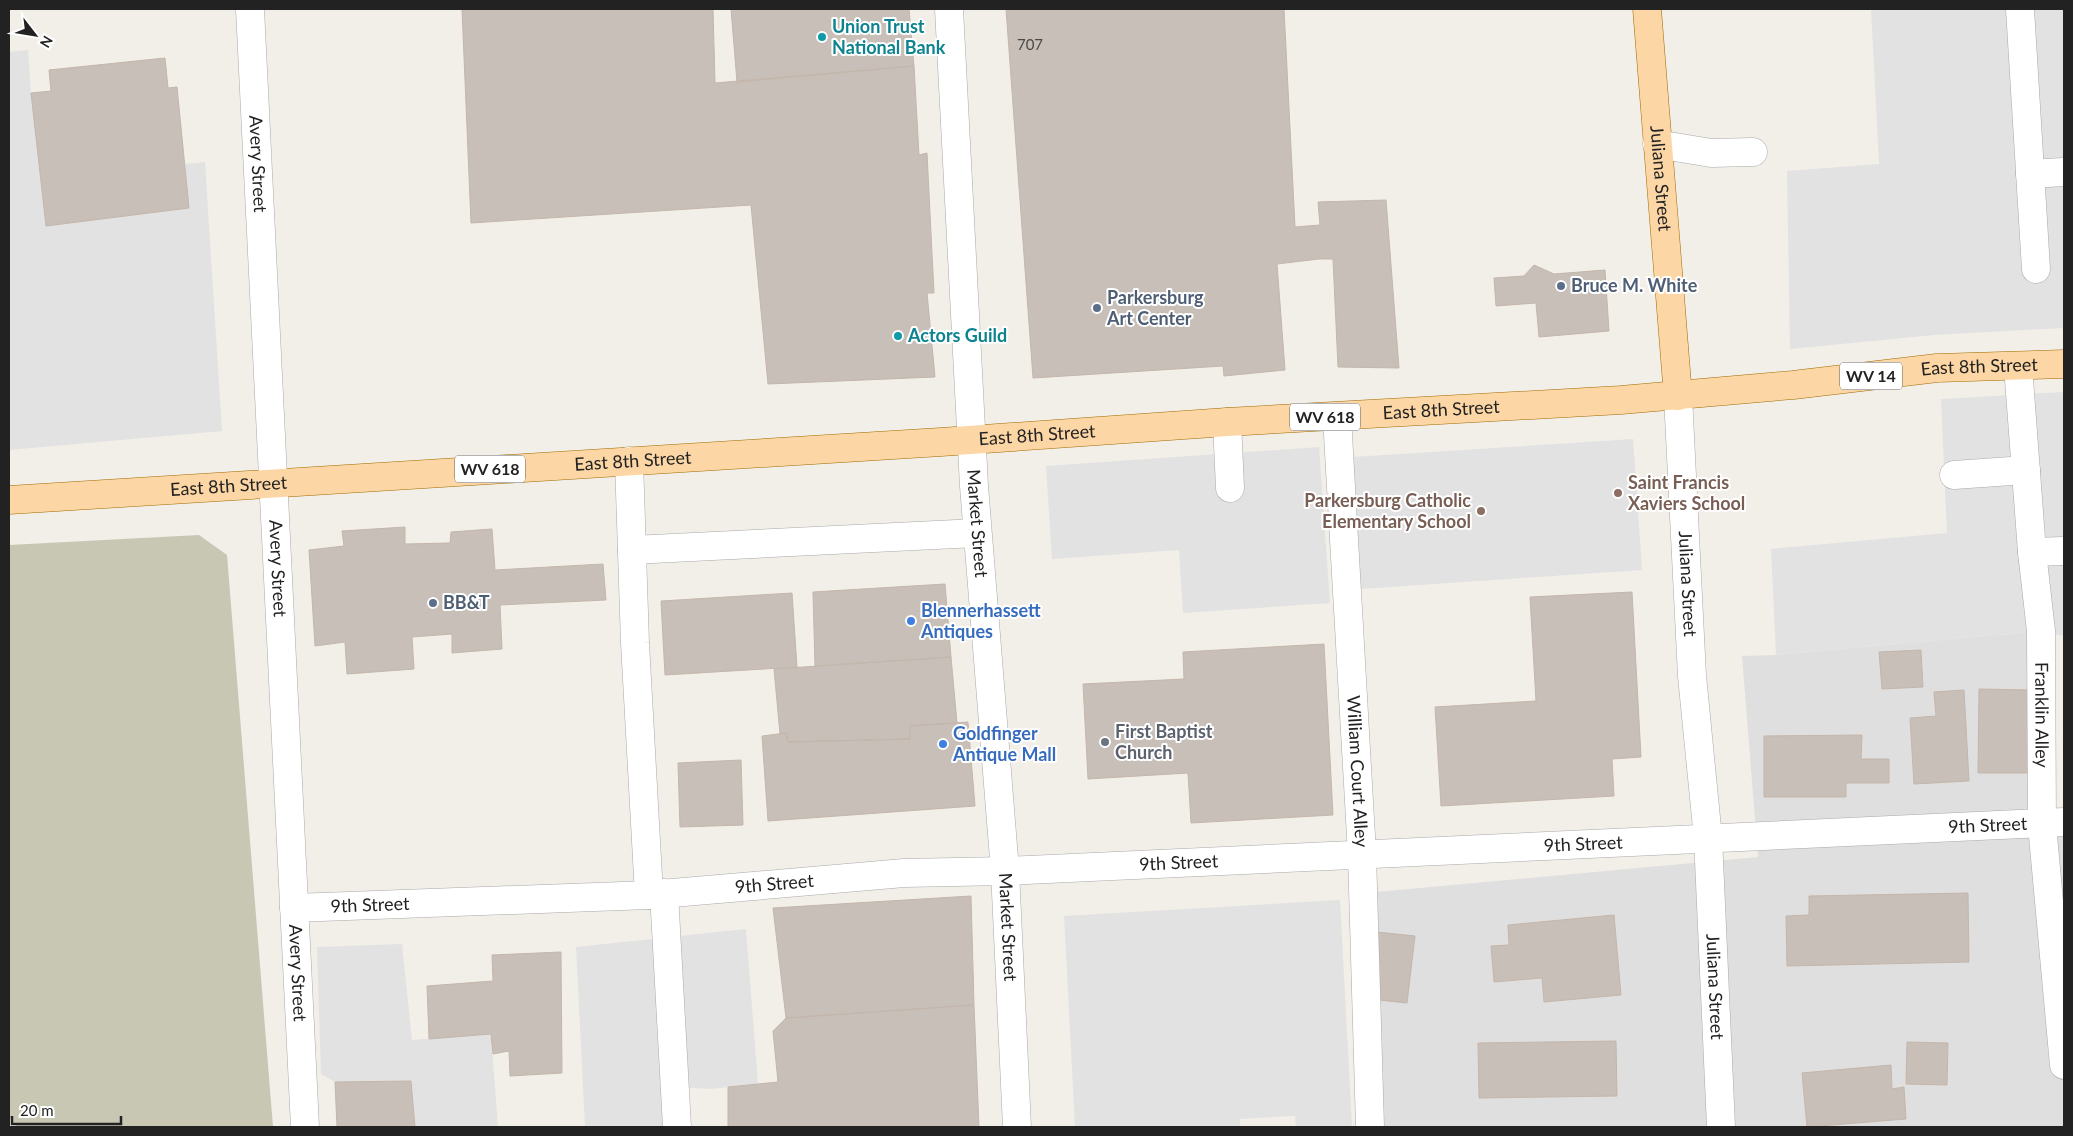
<svg xmlns="http://www.w3.org/2000/svg" width="2073" height="1136" font-family="Lato,sans-serif">
<style>
.residential{fill:#e0dfdf}
.construction{fill:#c7c7b4}
.parking{fill:#e2e2e2}
.building{fill:#c7bfb8;stroke:#c4b6ab}
.lines{fill:none;stroke-linecap:round;stroke-linejoin:round}
.minor-casing{stroke:#a9a9a9;stroke-width:29}
.major-casing{stroke:#a06b00;stroke-width:29}
.minor{stroke:#fff;stroke-width:28}
.major{stroke:#fcd6a4;stroke-width:28}
.culture-dot{fill:#0f9aa8;stroke:#fff;stroke-width:2}
.service-dot{fill:#5c6f8a;stroke:#fff;stroke-width:2}
.education-dot{fill:#8d6e63;stroke:#fff;stroke-width:2}
.shop-dot{fill:#3f7fe0;stroke:#fff;stroke-width:2}
.worship-dot{fill:#6b7280;stroke:#fff;stroke-width:2}
.labels{text-anchor:middle;stroke-width:4;stroke-linejoin:round;paint-order:stroke}
.number-label{font-size:15px;fill:#4b4948}
.shield{fill:#fff;stroke:#646464;stroke-width:1}
.shield-label{font-size:16px;font-weight:bold;fill:#222}
.culture-label{font-size:18px;font-weight:bold;fill:#0d838f;stroke:#fff;text-anchor:start}
.street-label{font-size:18px;fill:#222;stroke:#fff}
.service-label{font-size:18px;font-weight:bold;fill:#4e5e75;stroke:#fff;text-anchor:start}
.education-label{font-size:18px;font-weight:bold;fill:#785e54;stroke:#fff;text-anchor:start}
.shop-label{font-size:18px;font-weight:bold;fill:#366cbe;stroke:#fff;text-anchor:start}
.worship-label{font-size:18px;font-weight:bold;fill:#5b616d;stroke:#fff;text-anchor:start}
</style>
<rect width="100%" height="100%" fill="#f2efe9"/>
<path class="residential" d="M2041,631L2042,824L2064,823V1127H1376L1354,894L1758,857L1742,656L1776,655Z"/>
<path class="construction" d="M199,535L227,555L273,1127H17L9,1117V545Z"/>
<path class="parking" d="M1871,9H2064V328L1934,335L1790,349L1787,171L1879,164Z
M28,50L31,93L46,226L189,208L185,164L205,162L222,431L9,450V52Z
M2064,392V636L2041,631L1776,655L1771,549L1947,533L1941,399Z
M1633,439L1642,570L1361,589L1353,457Z
M1319,447L1330,603L1183,613L1179,550L1052,559L1046,466Z
M1340,900L1352,1127H1296L1295,1116L1240,1119V1127H1075L1064,916Z
M746,929L758,1084L710,1089L663,1086L665,1127H585L576,947Z
M402,944L412,1040L491,1034L498,1127H415L410,1081L335,1082L321,1074L317,947Z"/>
<path class="building" d="M462,9H713L715,83L914,66L919,155L927,153L934,293H927L935,377L768,384L751,205L471,223Z
M731,9H909L914,66L737,82Z
M1006,9H1284L1295,227L1320,225L1318,202L1386,200L1399,368L1338,367L1333,259H1319L1277,264L1285,370L1224,376L1223,366L1033,378Z
M165,58L168,88L177,87L189,208L46,226L31,93L51,91L49,70Z
M1534,265L1554,274L1605,270L1609,331L1539,337L1536,303L1496,306L1494,278L1524,276Z
M405,527V544L450,543L451,532L492,529L495,570L603,564L606,600L500,605L502,649L452,653V634L412,637L414,669L347,674L345,642L315,646L309,550L344,546L342,531Z
M945,584L951,657L815,666L813,592Z
M1632,592L1641,757L1612,759L1614,796L1441,806L1435,707L1536,701L1530,597Z
M792,593L797,667L665,675L661,601Z
M1324,644L1333,815L1191,823L1188,773L1088,779L1083,684L1184,679L1183,652Z
M1921,650L1923,687L1882,689L1879,652Z
M951,657L957,723L910,726V739L788,742L786,733L780,734L774,669Z
M1979,689L2031,690L2029,773H1978Z
M1964,690L1969,781L1914,784L1910,718L1936,716L1934,692Z
M968,722L975,806L768,821L762,736L786,733L788,742L910,739V726Z
M1862,735L1861,759H1889V783H1846V797H1764V736Z
M741,760L743,825L680,827L678,763Z
M1968,893L1969,962L1787,966L1786,916L1809,915V896Z
M971,896L974,1005L786,1018L773,908Z
M1614,915L1621,995L1544,1002L1542,978L1494,982L1491,946L1509,945L1508,925Z
M1377,932L1415,936L1407,1003L1370,999Z
M561,952L562,1073L510,1076L509,1051L493,1054L491,1034L429,1039L427,986L493,981L492,955Z
M974,1005L979,1127H728V1087L778,1082L773,1031L786,1018Z
M1616,1041L1617,1096L1479,1098L1478,1043Z
M1907,1042L1948,1043L1947,1085L1906,1084Z
M1891,1065L1892,1089L1904,1087L1906,1119L1807,1127L1802,1073Z
M411,1081L415,1127H337L335,1082Z"/>
<g class="lines">
<g class="minor-casing">
<g id="minor">
<path id="s1" d="M250,9L305,1127"/>
<path id="s2" d="M949,9L974,486L1005,871L1017,1127"/>
<path d="M2020,9L2036,269"/>
<path d="M1657,144L1711,153L1753,152"/>
<path d="M2030,174L2064,172"/>
<path id="s3" d="M2018,366L2032,552L2041,631L2042,825L2064,1065"/>
<path id="s4" d="M1678,396L1692,676L1708,838L1721,1127"/>
<path id="s5" d="M1337,417L1362,854L1370,1127"/>
<path d="M1227,422L1230,488"/>
<path d="M629,461L635,643L649,895"/>
<path d="M1954,475L2026,470"/>
<path d="M632,550L977,533"/>
<path d="M2032,552L2064,551"/>
<path d="M664,893L677,1127"/>
<path id="s6" d="M294,908L649,895L904,873L1005,871L2064,822"/>
</g>
</g>
<g class="major-casing">
<g id="major">
<path id="s7" d="M1647,9L1678,396"/>
<path id="s8" d="M9,500L941,442L1227,422L1621,400L1793,385L1937,368L2064,364"/>
</g>
</g>
<use href="#minor" class="minor"/>
<use href="#major" class="major"/>
</g>
<g class="culture-dot">
<circle cx="822" cy="37" r="5"/>
<circle cx="898" cy="336" r="5"/>
</g>
<g class="service-dot">
<circle cx="1561" cy="286" r="5"/>
<circle cx="1097" cy="308" r="5"/>
<circle cx="433" cy="603" r="5"/>
</g>
<g class="education-dot">
<circle cx="1618" cy="493" r="5"/>
<circle cx="1481" cy="511" r="5"/>
</g>
<g class="shop-dot">
<circle cx="911" cy="621" r="5"/>
<circle cx="943" cy="744" r="5"/>
</g>
<circle class="worship-dot" cx="1105" cy="742" r="5"/>
<g class="labels">
<g class="number-label">
<text x="1030" y="50">707</text>
</g>
<g class="shield">
<rect x="1840" y="362.5" width="62" height="27" rx="4"/>
<rect x="1290" y="403.5" width="70" height="27" rx="4"/>
<rect x="455" y="455.5" width="70" height="27" rx="4"/>
</g>
<g class="shield-label">
<text x="1871" y="382">WV 14</text>
<text x="1325" y="423">WV 618</text>
<text x="490" y="475">WV 618</text>
</g>
<g class="culture-label">
<text x="832" y="33">Union Trust<tspan x="832" dy="21">National Bank</tspan></text>
<text x="908" y="342">Actors Guild</text>
</g>
<g class="street-label">
<text dy="6" stroke="none"><textPath href="#s1" startOffset="155">Avery Street</textPath></text>
<text dy="6" stroke="none"><textPath href="#s7" startOffset="170">Juliana Street</textPath></text>
<text dy="6" stroke="none"><textPath href="#s8" startOffset="1975">East 8th Street</textPath></text>
<text dy="6" stroke="none"><textPath href="#s8" startOffset="1435">East 8th Street</textPath></text>
<text dy="6" stroke="none"><textPath href="#s8" startOffset="1030">East 8th Street</textPath></text>
<text dy="6" stroke="none"><textPath href="#s8" startOffset="625">East 8th Street</textPath></text>
<text dy="6" stroke="none"><textPath href="#s8" startOffset="220">East 8th Street</textPath></text>
<text dy="6" stroke="none"><textPath href="#s2" startOffset="515">Market Street</textPath></text>
<text dy="6" stroke="none"><textPath href="#s1" startOffset="560">Avery Street</textPath></text>
<text dy="6" stroke="none"><textPath href="#s4" startOffset="188">Juliana Street</textPath></text>
<text dy="6" stroke="none"><textPath href="#s3" startOffset="350">Franklin Alley</textPath></text>
<text dy="6" stroke="none"><textPath href="#s5" startOffset="355">William Court Alley</textPath></text>
<text dy="6" stroke="none"><textPath href="#s6" startOffset="1696">9th Street</textPath></text>
<text dy="6" stroke="none"><textPath href="#s6" startOffset="1291">9th Street</textPath></text>
<text dy="6" stroke="none"><textPath href="#s6" startOffset="886">9th Street</textPath></text>
<text dy="6" stroke="none"><textPath href="#s6" startOffset="481">9th Street</textPath></text>
<text dy="6" stroke="none"><textPath href="#s6" startOffset="76">9th Street</textPath></text>
<text dy="6" stroke="none"><textPath href="#s2" startOffset="920">Market Street</textPath></text>
<text dy="6" stroke="none"><textPath href="#s1" startOffset="965">Avery Street</textPath></text>
<text dy="6" stroke="none"><textPath href="#s4" startOffset="592">Juliana Street</textPath></text>
</g>
<g class="service-label">
<text x="1571" y="292">Bruce M. White</text>
<text x="1107" y="304">Parkersburg<tspan x="1107" dy="21">Art Center</tspan></text>
<text x="443" y="609">BB&amp;T</text>
</g>
<g class="education-label">
<text x="1628" y="489">Saint Francis<tspan x="1628" dy="21">Xaviers School</tspan></text>
<text x="1471" y="507" text-anchor="end">Parkersburg Catholic<tspan x="1471" dy="21">Elementary School</tspan></text>
</g>
<g class="shop-label">
<text x="921" y="617">Blennerhassett<tspan x="921" dy="21">Antiques</tspan></text>
<text x="953" y="740">Goldfinger<tspan x="953" dy="21">Antique Mall</tspan></text>
</g>
<g class="worship-label">
<text x="1115" y="738">First Baptist<tspan x="1115" dy="21">Church</tspan></text>
</g>
</g>
<rect width="2073" height="1136" fill="none" stroke="#222222" stroke-width="20"/>
<g transform="translate(35 35) rotate(121)" stroke="#ffffff" stroke-width="4" paint-order="stroke">
<path d="M0-4L9 19L0 12L-9 19Z" fill="#222222"/>
<text y="-8" font-size="14" font-weight="bold" text-anchor="middle" fill="#222222">N</text>
</g>
<path d="M12 1116v8h109v-8" fill="none" stroke="#222222" stroke-width="2.5"/>
<text x="20" y="1116" font-size="15" fill="#222222" stroke="#ffffff" stroke-width="4" paint-order="stroke">20 m</text>
</svg>
